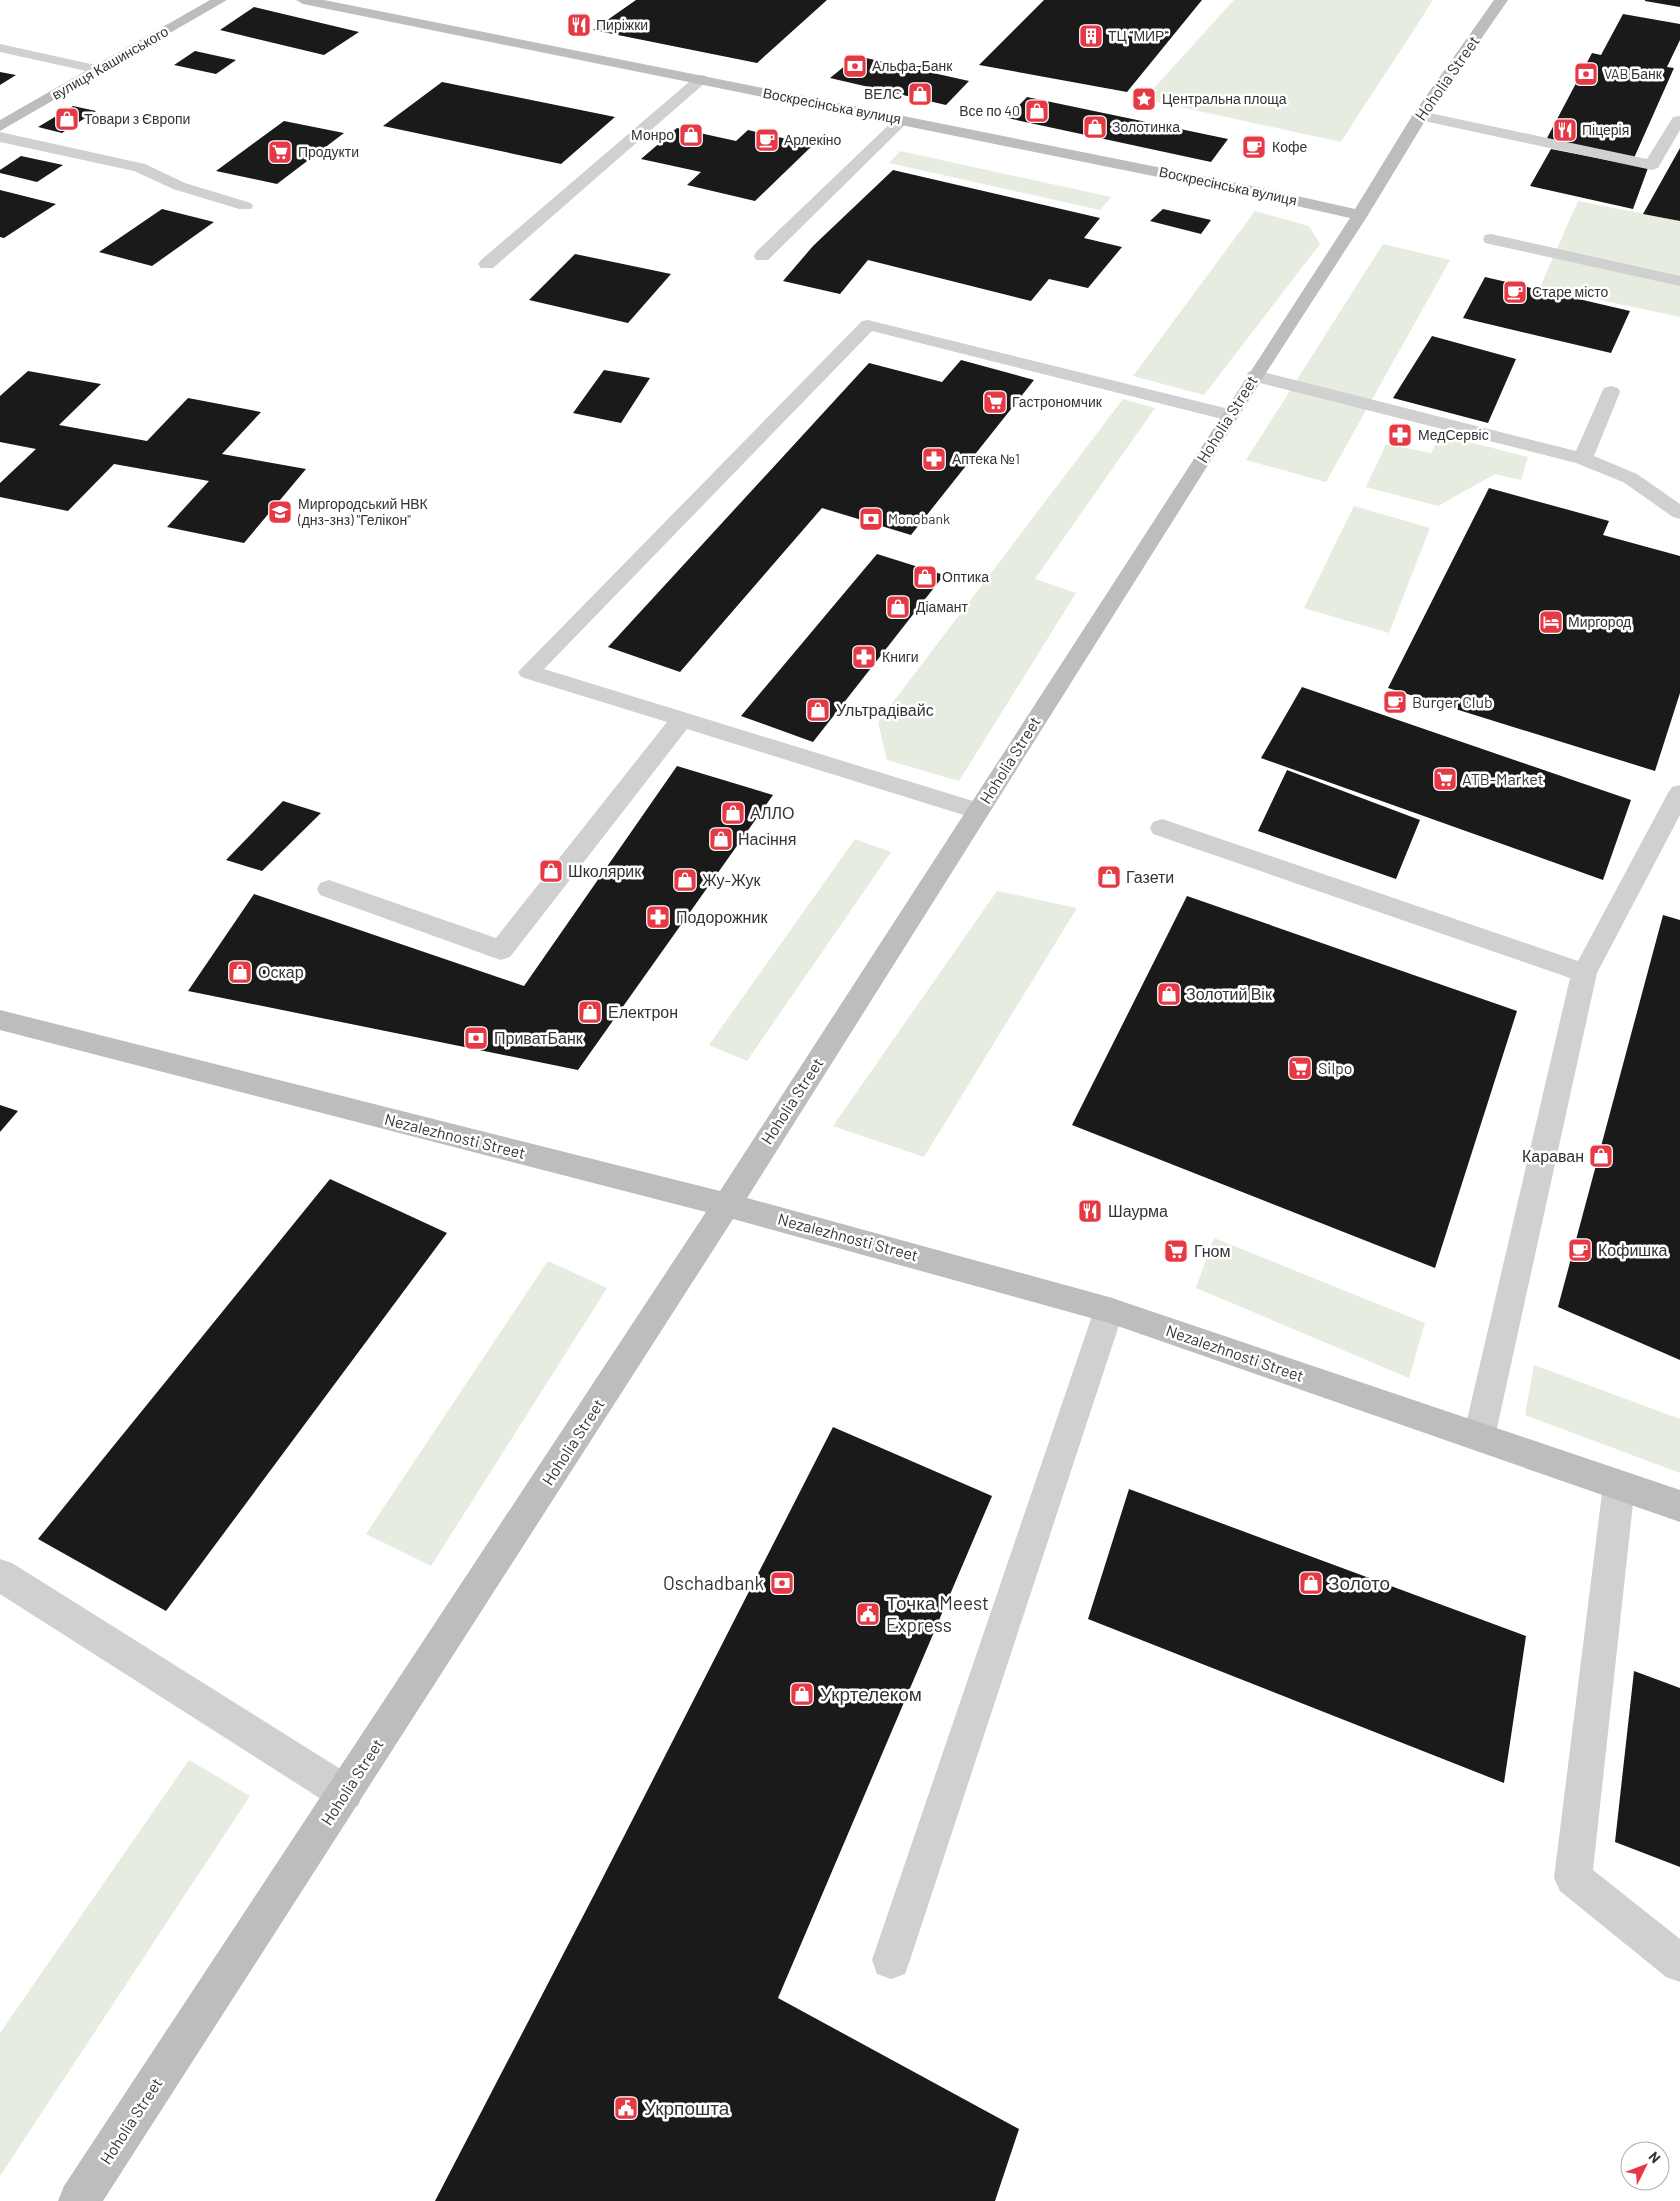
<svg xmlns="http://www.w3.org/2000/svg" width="1680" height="2201" font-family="Barlow,sans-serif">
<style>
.green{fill:#e6ecdf}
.building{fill:#1a1a1a}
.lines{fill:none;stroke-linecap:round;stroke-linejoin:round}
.lane{fill:#d0d0d0;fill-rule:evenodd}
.street{fill:#d0d0d0;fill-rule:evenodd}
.secondary{fill:#bdbdbd;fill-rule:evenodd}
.labels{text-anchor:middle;stroke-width:5;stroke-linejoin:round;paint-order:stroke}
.far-poi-label{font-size:14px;fill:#333;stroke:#fff;text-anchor:start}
.far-street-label{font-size:14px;fill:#333;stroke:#fff}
.street-label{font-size:16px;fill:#333;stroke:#fff}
.poi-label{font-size:16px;fill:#333;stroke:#fff;text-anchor:start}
.near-poi-label{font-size:19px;fill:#333;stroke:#fff;text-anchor:start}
</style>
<rect width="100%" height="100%" fill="#fff"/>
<path class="green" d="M1234,0H1433C1403,48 1371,94 1341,142L1144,99Z
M900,151L1111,197L1100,210L889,163Z
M1578,201L1680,221V317L1540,287Z
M1255,211L1309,226L1320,244L1204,395L1133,376Z
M1383,244L1450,260L1326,482L1246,460Z
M1123,399L1155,408L1035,579L1076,593L959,781L887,760L878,722Z
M1441,435L1528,457L1521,480L1495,474L1438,506L1366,487L1386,444L1431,453Z
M1354,506L1430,528L1389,633L1304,608Z
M855,839L891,852L747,1061L709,1045Z
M997,891L1077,908L924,1157L833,1126Z
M1214,1238L1425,1323L1409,1378L1196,1288Z
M548,1261L607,1288L431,1566L366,1534Z
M1534,1365L1680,1419V1473L1525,1415Z
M189,1760L250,1796L0,2176V2033Z"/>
<path class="building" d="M636,0H827L757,63L593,30Z
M1044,0H1202L1127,92L979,65Z
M1645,0H1680V7L1645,1Z
M254,7L359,32L324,55L220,30Z
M1623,14L1680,24V40L1667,67L1674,68L1634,158L1546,140L1592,53L1601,55Z
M195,51L236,60L216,74L174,65Z
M857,56L969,81L946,105L830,78Z
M0,72L16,75L0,85Z
M442,82L615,117L561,164L383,126Z
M1027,97L1228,139L1211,162L1007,118Z
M73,106L96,111L62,133L38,127Z
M284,121L344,133L277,184L216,171Z
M677,128L736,141L748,130L813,145L755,201L687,185L701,172L641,159Z
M1680,148V221L1643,214Z
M1551,149L1648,168L1633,209L1530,186Z
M21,156L63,165L37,182L0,173V170Z
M893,170L1100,218L1084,238L1122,247L1088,288L1049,279L1031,301L868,260L840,294L783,281L813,246Z
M0,190L56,204L4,238L0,237Z
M162,209L214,222L152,266L99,252Z
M1163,209L1211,220L1201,234L1150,221Z
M575,254L671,274L628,323L529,300Z
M1485,277L1630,311L1611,353L1463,318Z
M1432,336L1516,359L1488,423L1393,398Z
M961,360L1034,380L911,535L822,508L680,672L608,647L869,363L942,382Z
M604,370L650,378L621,423L573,413Z
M28,371L101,384L59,425L147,441L188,398L261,412L222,454L306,469L244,543L167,527L209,481L114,464L68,511L0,497V483L36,449L0,442V396Z
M1489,488L1609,521L1603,535L1680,556V693L1655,771L1388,688Z
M877,554L944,575L813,742L741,716Z
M1302,687L1631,800L1603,880L1261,758Z
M677,766L773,795L578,1070L188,991L254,894L524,986Z
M1287,770L1420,820L1396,879L1258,831Z
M283,801L321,813L262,871L226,860Z
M1187,896L1517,1011L1435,1268L1072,1125Z
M1663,915L1680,920V1360L1558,1307Z
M0,1105L18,1111L0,1132Z
M330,1179L447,1233L166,1611L38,1539Z
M833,1427L992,1496L778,1998L1019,2129L995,2201H435L595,1893Z
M1129,1489L1526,1636L1504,1783L1088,1619Z
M1634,1671L1680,1688V1867L1615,1842Z"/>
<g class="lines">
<path class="lane" d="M701,75L706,76L708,79L706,82L493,268H481L478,264L481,260L696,76Z
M1420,111L1647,159L1673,117L1680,116V130L1658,168L1652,170L1415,119L1412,116L1415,113Z
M902,115L907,117L910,120L907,123L768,260H756L754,256L756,252L897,117Z
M0,132L145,164L185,183L251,203L253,206L251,209H239L173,189L134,171L0,142Z
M868,320L1237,411L1239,415L1237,419L1230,421L872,331L544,669L986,805L990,811L986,817L978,819L970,817L687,729L510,957L501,960L492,957L320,895L317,889L320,883L329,880L496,938L667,722L521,677L518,672L862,321Z
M1255,370L1576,451L1602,392L1604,388L1611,386L1618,388L1620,392L1594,456L1637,474L1680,504V519L1673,517L1623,482L1576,463L1248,380L1246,376L1248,372Z
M1680,785V815L1597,973L1495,1437L1490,1447L1479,1452L1468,1447L1463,1437L1570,978L1153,834L1150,828L1153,822L1162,819L1171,822L1578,961L1668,793L1672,787Z
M1109,1297L1120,1301L1124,1310L910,1960L905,1974L891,1979L877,1974L872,1960L1094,1310L1098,1301Z
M1619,1470L1630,1474L1635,1485L1593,1870L1680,1939V1982L1666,1977L1560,1891L1554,1878L1603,1485L1608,1474Z
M0,1559L12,1563L358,1780L363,1793L358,1806L345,1811L332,1806L0,1594Z"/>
<path class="street" d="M0,44L100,66L105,67L107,70L105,73L100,74L0,52Z
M1491,234L1680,276V286L1485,243L1483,239L1485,235Z"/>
<path class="secondary" d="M210,0H227L0,131V120Z
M296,0H324L1252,186L1355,209L1412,116L1494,0H1508L1428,116L1368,215L1264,376L747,1198L1109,1297L1680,1490V1522L1109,1323L733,1219L103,2201H58L64,2186L706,1212L0,1030V1010L720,1191L1350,218L1252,196L303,4Z"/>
</g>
<defs>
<g id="restaurant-square" transform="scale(1.25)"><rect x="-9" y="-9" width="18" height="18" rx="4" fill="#e63946" stroke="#fff"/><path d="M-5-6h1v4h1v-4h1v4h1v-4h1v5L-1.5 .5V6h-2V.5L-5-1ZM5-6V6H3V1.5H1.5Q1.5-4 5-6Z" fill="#fff"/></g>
<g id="building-square" transform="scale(1.25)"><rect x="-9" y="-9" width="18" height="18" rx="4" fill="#e63946" stroke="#fff"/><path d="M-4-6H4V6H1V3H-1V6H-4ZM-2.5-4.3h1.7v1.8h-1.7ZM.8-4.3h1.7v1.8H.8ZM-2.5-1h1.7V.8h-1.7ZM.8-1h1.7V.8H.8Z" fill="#fff"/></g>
<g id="bank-square" transform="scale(1.25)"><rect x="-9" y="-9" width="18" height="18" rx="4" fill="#e63946" stroke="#fff"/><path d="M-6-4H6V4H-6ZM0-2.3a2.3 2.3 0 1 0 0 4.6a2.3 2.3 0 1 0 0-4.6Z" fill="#fff"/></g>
<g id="shop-square" transform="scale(1.25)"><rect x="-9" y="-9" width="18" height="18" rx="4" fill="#e63946" stroke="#fff"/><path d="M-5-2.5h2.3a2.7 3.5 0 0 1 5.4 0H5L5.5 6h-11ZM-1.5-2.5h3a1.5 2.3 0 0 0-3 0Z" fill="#fff"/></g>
<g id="sight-square" transform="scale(1.25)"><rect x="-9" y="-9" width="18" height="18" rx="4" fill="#e63946" stroke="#fff"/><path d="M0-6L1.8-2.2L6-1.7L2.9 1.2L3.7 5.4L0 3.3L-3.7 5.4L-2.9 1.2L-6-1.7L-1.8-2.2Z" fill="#fff"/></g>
<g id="cafe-square" transform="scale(1.25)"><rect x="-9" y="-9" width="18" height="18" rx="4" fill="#e63946" stroke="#fff"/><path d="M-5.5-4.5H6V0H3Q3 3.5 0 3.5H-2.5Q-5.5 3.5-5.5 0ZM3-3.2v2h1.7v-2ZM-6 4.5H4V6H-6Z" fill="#fff"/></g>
<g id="supermarket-square" transform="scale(1.25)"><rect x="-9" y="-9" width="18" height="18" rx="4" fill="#e63946" stroke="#fff"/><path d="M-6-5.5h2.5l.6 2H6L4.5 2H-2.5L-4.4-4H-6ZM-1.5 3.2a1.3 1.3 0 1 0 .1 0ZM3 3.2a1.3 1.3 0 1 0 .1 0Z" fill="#fff"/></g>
<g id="pharmacy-square" transform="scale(1.25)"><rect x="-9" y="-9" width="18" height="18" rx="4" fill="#e63946" stroke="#fff"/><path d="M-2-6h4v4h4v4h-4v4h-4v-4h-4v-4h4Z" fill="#fff"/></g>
<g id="school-square" transform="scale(1.25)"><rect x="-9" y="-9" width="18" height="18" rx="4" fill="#e63946" stroke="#fff"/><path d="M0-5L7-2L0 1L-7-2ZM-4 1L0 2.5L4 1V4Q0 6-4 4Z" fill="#fff"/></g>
<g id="hotel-square" transform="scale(1.25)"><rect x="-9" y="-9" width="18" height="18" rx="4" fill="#e63946" stroke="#fff"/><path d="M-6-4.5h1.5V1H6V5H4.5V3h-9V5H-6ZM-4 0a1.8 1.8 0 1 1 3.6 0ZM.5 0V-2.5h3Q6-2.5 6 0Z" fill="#fff"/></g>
<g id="civic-square" transform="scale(1.25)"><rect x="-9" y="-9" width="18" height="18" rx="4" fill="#e63946" stroke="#fff"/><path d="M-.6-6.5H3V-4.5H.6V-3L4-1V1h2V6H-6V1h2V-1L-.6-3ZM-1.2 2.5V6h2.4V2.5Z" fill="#fff"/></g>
</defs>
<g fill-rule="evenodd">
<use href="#restaurant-square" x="579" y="25"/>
<use href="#building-square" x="1091" y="36"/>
<use href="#bank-square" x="855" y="66"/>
<use href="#bank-square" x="1586" y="74"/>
<use href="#shop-square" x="920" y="94"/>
<use href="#sight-square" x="1144" y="99"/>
<use href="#shop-square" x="1037" y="111"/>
<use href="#shop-square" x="67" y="119"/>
<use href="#shop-square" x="1095" y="127"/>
<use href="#restaurant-square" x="1565" y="130"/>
<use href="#shop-square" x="691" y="135"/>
<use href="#cafe-square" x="767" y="140"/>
<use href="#cafe-square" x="1254" y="147"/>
<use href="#supermarket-square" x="280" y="152"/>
<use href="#cafe-square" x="1515" y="292"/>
<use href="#supermarket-square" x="995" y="402"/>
<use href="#pharmacy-square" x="1400" y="435"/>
<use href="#pharmacy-square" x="934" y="459"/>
<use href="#school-square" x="280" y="512"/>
<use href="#bank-square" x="871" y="519"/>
<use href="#shop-square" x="925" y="577"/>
<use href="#shop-square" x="898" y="607"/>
<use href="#hotel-square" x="1551" y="622"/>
<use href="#pharmacy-square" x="864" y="657"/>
<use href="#cafe-square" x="1395" y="702"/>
<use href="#shop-square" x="818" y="710"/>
<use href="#supermarket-square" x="1445" y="779"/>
<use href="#shop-square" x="733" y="813"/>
<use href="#shop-square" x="721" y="839"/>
<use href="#shop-square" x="551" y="871"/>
<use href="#shop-square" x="1109" y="877"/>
<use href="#shop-square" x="685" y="880"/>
<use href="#pharmacy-square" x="658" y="917"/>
<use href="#shop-square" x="240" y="972"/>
<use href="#shop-square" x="1169" y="994"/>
<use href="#shop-square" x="590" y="1012"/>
<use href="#bank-square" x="476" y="1038"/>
<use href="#supermarket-square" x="1300" y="1068"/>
<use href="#shop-square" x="1601" y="1156"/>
<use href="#restaurant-square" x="1090" y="1211"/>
<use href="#cafe-square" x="1580" y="1250"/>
<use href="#supermarket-square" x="1176" y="1251"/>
<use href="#bank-square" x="782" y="1583"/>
<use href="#shop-square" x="1311" y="1583"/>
<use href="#civic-square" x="868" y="1614"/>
<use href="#shop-square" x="802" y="1694"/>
<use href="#civic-square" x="626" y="2108"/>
</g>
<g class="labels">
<g class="far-poi-label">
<text x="596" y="30">Пиріжки</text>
<text x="1108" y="41">ТЦ "МИР"</text>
<text x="872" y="71">Альфа-Банк</text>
<text x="1604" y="79">VAB Банк</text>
<text x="902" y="99" text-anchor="end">ВЕЛС</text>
<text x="1162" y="104">Центральна площа</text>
<text x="1020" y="116" text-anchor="end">Все по 40</text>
<text x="84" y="124">Товари з Європи</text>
<text x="1112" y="132">Золотинка</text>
<text x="1582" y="135">Піцерія</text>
<text x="674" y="140" text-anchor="end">Монро</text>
<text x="784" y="145">Арлекіно</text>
<text x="1272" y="152">Кофе</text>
<text x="298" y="157">Продукти</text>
<text x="1532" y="297">Старе місто</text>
<text x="1012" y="407">Гастрономчик</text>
<text x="1418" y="440">МедСервіс</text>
<text x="952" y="464">Аптека №1</text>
<text x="298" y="509">Миргородський НВК<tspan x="298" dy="16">(днз-знз) "Гелікон"</tspan></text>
<text x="888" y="524">Monobank</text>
<text x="942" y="582">Оптика</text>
<text x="916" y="612">Діамант</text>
<text x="1568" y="627">Миргород</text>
<text x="882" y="662">Книги</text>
</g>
<g class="far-street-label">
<text transform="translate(110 63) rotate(-30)" y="5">вулиця Кашинського</text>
<text transform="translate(832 106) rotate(11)" y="5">Воскресінська вулиця</text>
<text transform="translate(1228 186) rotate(12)" y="5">Воскресінська вулиця</text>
</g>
<g class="street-label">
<text transform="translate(1447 78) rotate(-55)" y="6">Hoholia Street</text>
<text transform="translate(1227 419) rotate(-58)" y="6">Hoholia Street</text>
<text transform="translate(1010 760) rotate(-58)" y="6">Hoholia Street</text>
<text transform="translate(792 1101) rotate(-57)" y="6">Hoholia Street</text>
<text transform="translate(455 1136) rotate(14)" y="6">Nezalezhnosti Street</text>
<text transform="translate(848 1237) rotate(15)" y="6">Nezalezhnosti Street</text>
<text transform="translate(1235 1353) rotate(19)" y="6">Nezalezhnosti Street</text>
<text transform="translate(573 1442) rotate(-57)" y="6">Hoholia Street</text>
<text transform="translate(352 1782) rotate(-57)" y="6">Hoholia Street</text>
<text transform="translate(131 2121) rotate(-57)" y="6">Hoholia Street</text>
</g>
<g class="poi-label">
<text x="1412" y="708">Burger Club</text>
<text x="836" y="716">Ультрадівайс</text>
<text x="1462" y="785">ATB-Market</text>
<text x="750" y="819">АЛЛО</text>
<text x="738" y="845">Насіння</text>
<text x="568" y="877">Школярик</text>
<text x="1126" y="883">Газети</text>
<text x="702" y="886">Жу-Жук</text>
<text x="676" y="923">Подорожник</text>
<text x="258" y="978">Оскар</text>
<text x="1186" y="1000">Золотий Вік</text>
<text x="608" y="1018">Електрон</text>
<text x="494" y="1044">ПриватБанк</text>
<text x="1318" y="1074">Silpo</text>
<text x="1584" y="1162" text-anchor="end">Караван</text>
<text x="1108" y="1217">Шаурма</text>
<text x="1598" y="1256">Кофишка</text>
<text x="1194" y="1257">Гном</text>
</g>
<g class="near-poi-label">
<text x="764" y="1590" text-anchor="end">Oschadbank</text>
<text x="1328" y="1590">Золото</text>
<text x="886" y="1610">Точка Meest<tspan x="886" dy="22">Express</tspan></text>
<text x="820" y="1701">Укртелеком</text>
<text x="644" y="2115">Укрпошта</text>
</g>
</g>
<g transform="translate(1645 2166) rotate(48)"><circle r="24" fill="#ffffff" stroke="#adadad"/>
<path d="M0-4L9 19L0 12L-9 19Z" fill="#e63946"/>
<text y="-8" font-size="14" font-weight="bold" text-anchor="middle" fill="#333333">N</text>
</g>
</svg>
